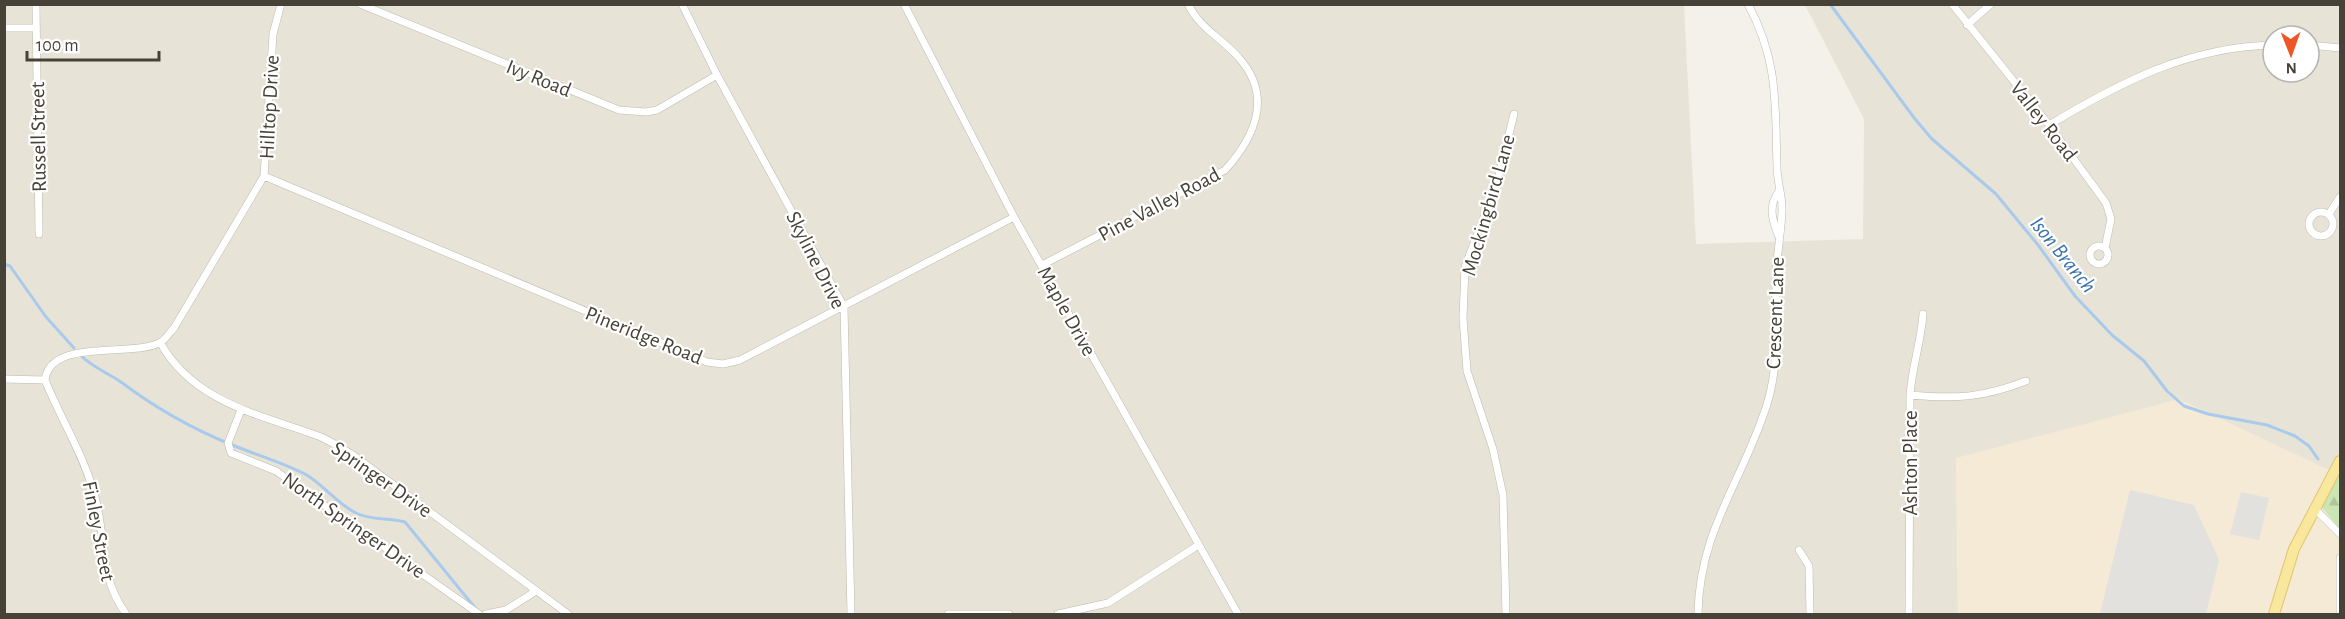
<svg xmlns="http://www.w3.org/2000/svg" width="2345" height="619" font-family="'Alegreya Sans',sans-serif">
<style>
.residential{fill:#e7e4d7;fill-rule:evenodd}
.commercial{fill:#f4ead6}
.forest{fill:url(#forest-firs)}
.parking{fill:#e2e1dd}
.lines{fill:none;stroke-linecap:round;stroke-linejoin:round}
.stream{stroke:#a9caec;stroke-width:3}
.street-casing{stroke:#bebaac;stroke-width:8}
.primary-casing{stroke:#ddc66e;stroke-width:12}
.street{stroke:#fff;stroke-width:7}
.primary{stroke:#f8e79d;stroke-width:10}
.labels{text-anchor:middle;stroke-width:4.5;stroke-linejoin:round;paint-order:stroke}
.street-label{font-size:21px;fill:#474238;stroke:#fff}
.water-label{font-size:22px;font-style:italic;fill:#3770ad;stroke:#fff}
</style>
<defs>
<pattern id="forest-firs" width="22" height="20" patternUnits="userSpaceOnUse" patternTransform="scale(1.5)"><rect width="22" height="20" fill="#cbe5b4"/><path d="M5 1l3.5 6h-7zM16 11l3.5 6h-7z" fill="#b0c69c"/></pattern>
</defs>
<rect width="100%" height="100%" fill="#f3f1e9"/>
<path class="residential" d="M4,5H1684L1696,244L1863,239L1864,119L1805,5H2340V472L1956,458L1958,614H5ZM2273,36H2309V72H2273Z"/>
<path class="commercial" d="M2179,399L2333,472L2319,504L2340,529V614H1958L1956,458Z"/>
<path class="forest" d="M2333,472H2340V529L2319,504Z"/>
<path class="parking" d="M2130,490L2194,505L2219,560L2206,614H2100Z
M2241,492L2269,498L2259,540L2230,534Z"/>
<g class="lines">
<path class="stream" d="M1830,4L1915,119L1932,139L1996,194L2038,245L2075,296L2112,335L2144,361L2167,391L2184,406L2208,414L2267,425L2295,436L2309,446L2318,459
M4,264L10,266L46,317L74,348
M79,354C92,367 106,372 121,382C154,407 193,429 232,445C257,455 281,462 305,474C323,484 337,504 356,513C372,521 388,517 405,522L476,609"/>
<g class="street-casing">
<path id="street" d="M36,4L39,234
M360,4L619,110L646,112L657,110L717,75
M682,4L717,75L844,307L851,614
M904,4L1014,217L1238,614
M1952,4L2049,125L2106,203L2111,219L2105,248
M1967,25L1991,4
M4,28H36
M2309,45L2340,48
M2049,125C2121,82 2188,47 2273,45
M264,176L707,362L723,364L740,360L1014,217
M2309 224a12 12 0 1 1 24 0a12 12 0 1 1-24 0Z
M2329,214L2340,197
M1778,235C1772,219 1768,206 1779,191
M2090 255a9 9 0 1 1 18 0a9 9 0 1 1-18 0Z
M1042,265L1225,170C1255,137 1273,96 1239,58C1222,38 1200,29 1188,4
M160,342C193,403 262,415 321,437C332,442 343,449 353,455L568,614
M4,379L45,380C50,337 134,358 161,342C166,339 170,332 174,328L264,176L273,34L281,4
M45,380C60,417 82,452 93,490C108,536 96,572 126,614
M1910,395C1956,399 1982,398 2026,381
M241,410L228,443L231,453L276,471L479,614
M2314,508L2340,534
M1799,550L1809,566L1810,614
M486,614L506,610L536,591
M948,614H1009
M1058,614L1108,603L1197,546
M1506,614L1503,495L1493,449L1467,371L1463,318L1465,267L1497,183L1514,114
M1698,614C1699,529 1745,478 1768,401C1780,359 1775,318 1776,275C1777,254 1781,233 1782,212C1783,197 1777,182 1777,167C1775,105 1779,62 1748,4
M1909,614L1910,395C1912,367 1921,342 1923,314
M2340,614V558"/>
</g>
<g class="primary-casing">
<path id="primary" d="M2274,614L2294,549L2340,461"/>
</g>
<use href="#street" class="street"/>
<use href="#primary" class="primary"/>
</g>
<g class="labels">
<g class="street-label">
<text transform="translate(539 78) rotate(22)" y="7">Ivy Road</text>
<text transform="translate(269 107) rotate(-87)" y="7">Hilltop Drive</text>
<text transform="translate(2044 121) rotate(52)" y="7">Valley Road</text>
<text transform="translate(38 137) rotate(-91)" y="7">Russell Street</text>
<text transform="translate(1159 204) rotate(-28)" y="7">Pine Valley Road</text>
<text transform="translate(1488 205) rotate(-74)" y="7">Mockingbird Lane</text>
<text transform="translate(816 260) rotate(63)" y="7">Skyline Drive</text>
<text transform="translate(1067 311) rotate(61)" y="7">Maple Drive</text>
<text transform="translate(1775 313) rotate(-88)" y="7">Crescent Lane</text>
<text transform="translate(644 335) rotate(22)" y="7">Pineridge Road</text>
<text transform="translate(1910 463) rotate(-90)" y="7">Ashton Place</text>
<text transform="translate(382 479) rotate(35)" y="7">Springer Drive</text>
<text transform="translate(354 525) rotate(35)" y="7">North Springer Drive</text>
<text transform="translate(99 531) rotate(79)" y="7">Finley Street</text>
</g>
<g class="water-label">
<text transform="translate(2064 254) rotate(51)" y="8">Ison Branch</text>
</g>
</g>
<rect width="2345" height="619" fill="none" stroke="#474238" stroke-width="12"/>
<g transform="translate(2291 54) rotate(179)"><circle r="28" fill="#ffffff" stroke="#b5b3af" stroke-width="1.5"/>
<path d="M0-4.5L10 22L0 15L-10 22Z" fill="#ed5727"/>
<text y="-9" font-size="16" font-weight="bold" text-anchor="middle" fill="#474238">N</text>
</g>
<path d="M27 51v9h132v-9" fill="none" stroke="#474238" stroke-width="3"/>
<text x="36" y="51" font-size="18" fill="#474238" stroke="#ffffff" stroke-width="4.5" paint-order="stroke">100 m</text>
</svg>
